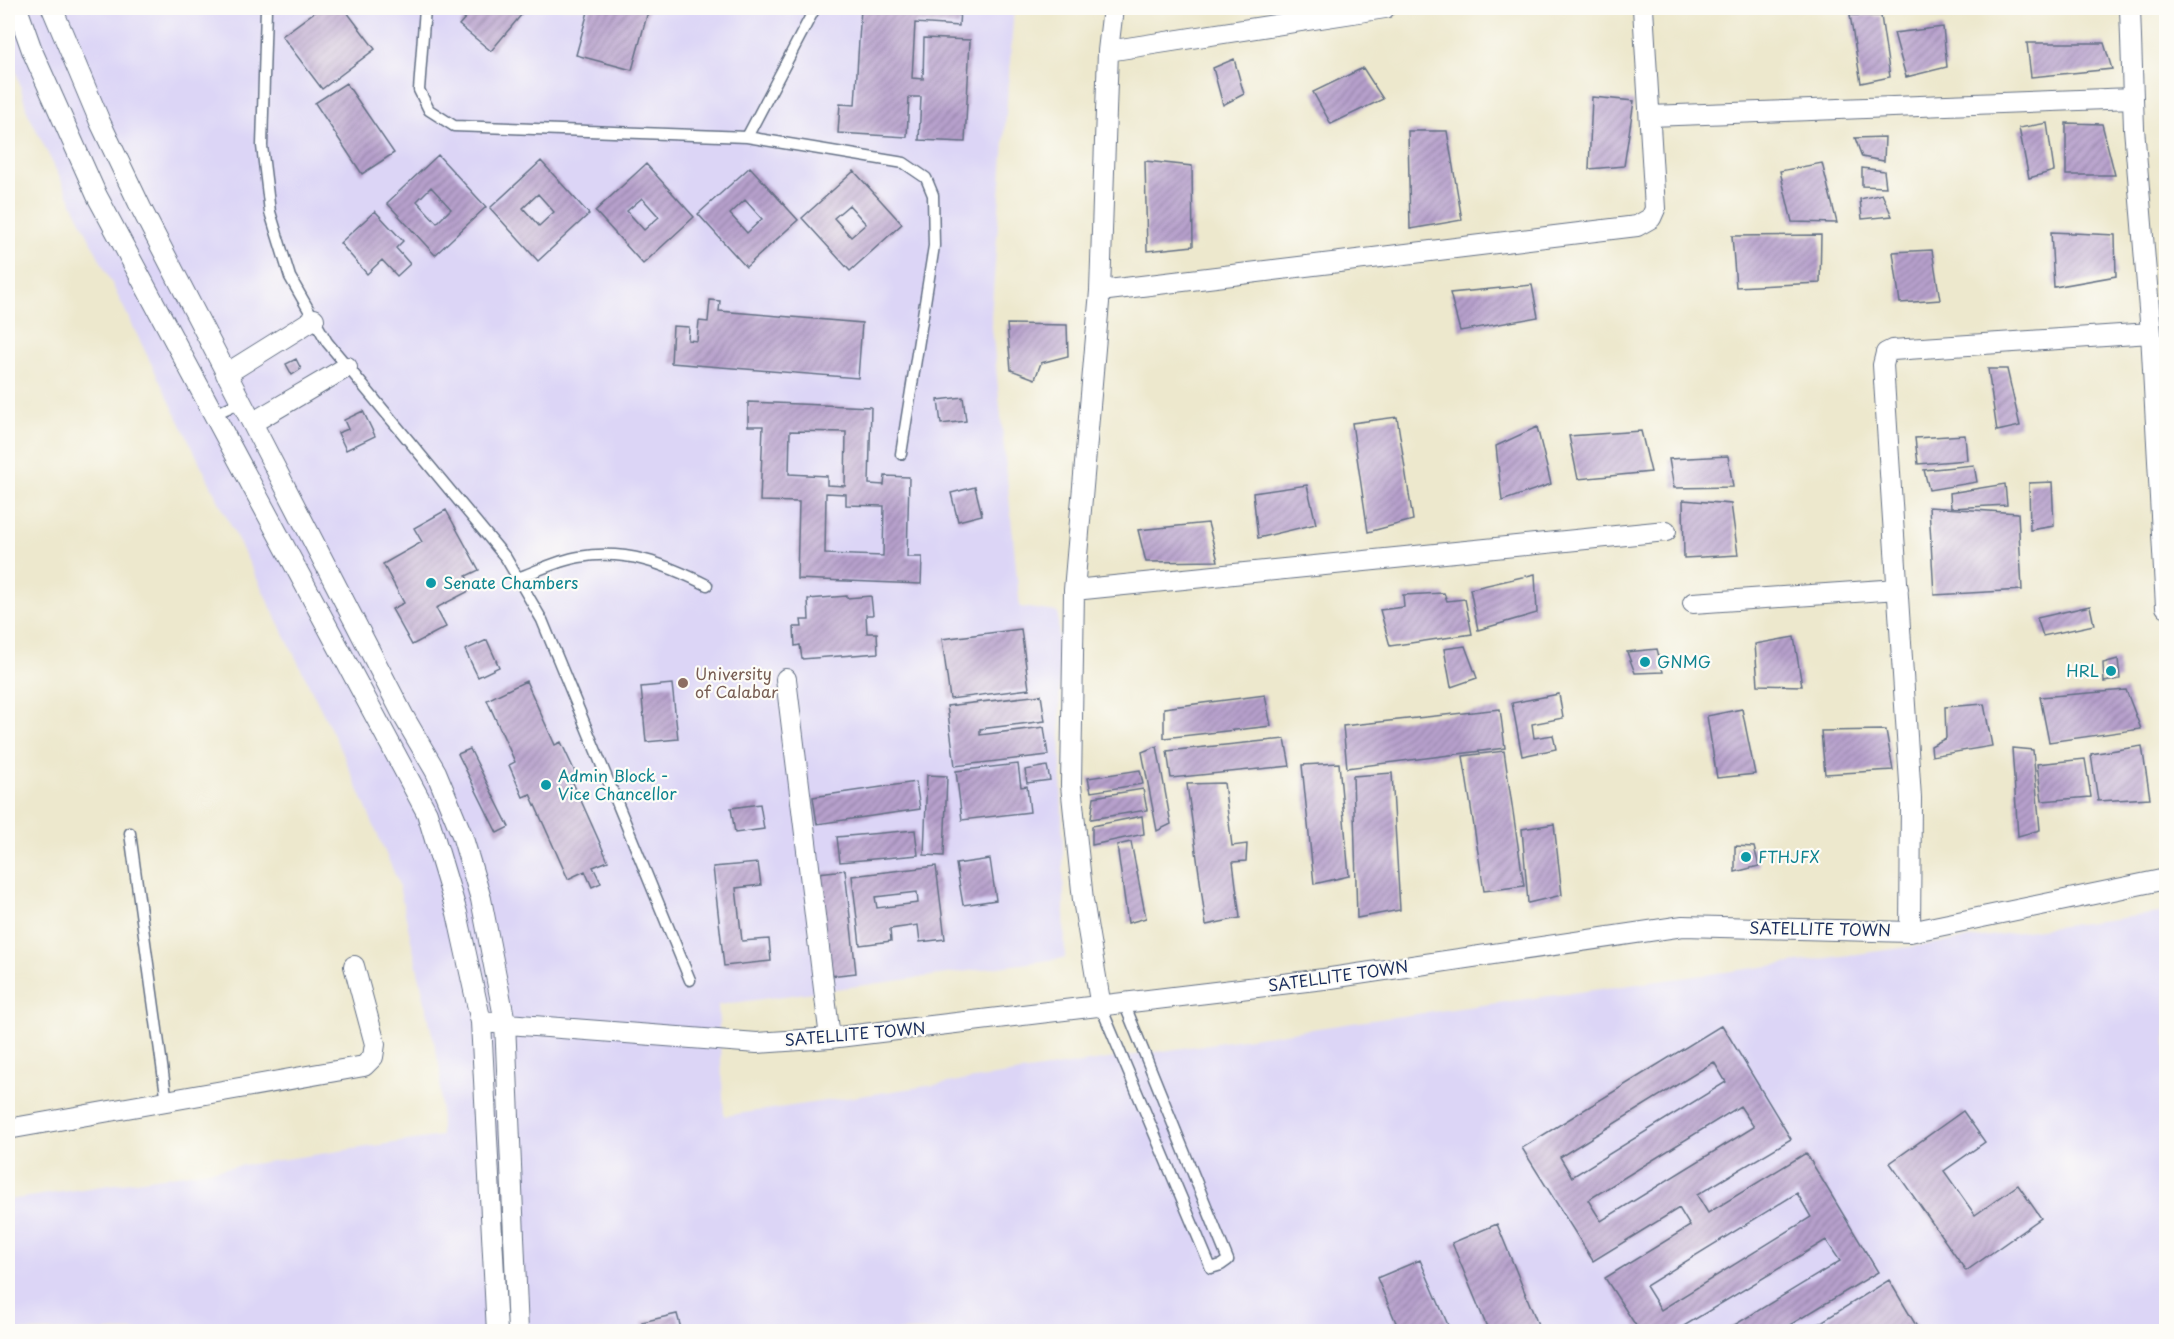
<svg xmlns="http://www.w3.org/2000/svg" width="2174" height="1339" font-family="'Playpen Sans',sans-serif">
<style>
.built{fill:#dcd5f6}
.building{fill:url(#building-hatch);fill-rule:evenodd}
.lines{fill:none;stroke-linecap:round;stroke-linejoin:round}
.service-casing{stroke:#647085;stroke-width:13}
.minor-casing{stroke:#647085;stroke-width:22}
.service{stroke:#fff;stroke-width:10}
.minor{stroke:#fff;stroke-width:20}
.culture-dot{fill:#0f9aa8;stroke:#fdfcf7;stroke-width:2}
.education-dot{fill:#8d6e63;stroke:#fdfcf7;stroke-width:2}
.labels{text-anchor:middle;stroke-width:4.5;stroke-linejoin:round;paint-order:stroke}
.culture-label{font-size:16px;fill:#0d838f;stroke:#fdfcf7;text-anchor:start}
.education-label{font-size:16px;fill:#785e54;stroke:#fdfcf7;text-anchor:start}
.street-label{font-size:16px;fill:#1b2f5e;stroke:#fdfcf7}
</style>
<defs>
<pattern id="building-hatch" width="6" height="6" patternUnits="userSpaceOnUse" patternTransform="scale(1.5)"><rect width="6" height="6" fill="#b7a0cc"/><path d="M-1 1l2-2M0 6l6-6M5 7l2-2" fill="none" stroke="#9483a9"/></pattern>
</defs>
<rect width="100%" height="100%" fill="#fdfcf7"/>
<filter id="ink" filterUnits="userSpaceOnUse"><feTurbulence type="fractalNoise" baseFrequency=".0167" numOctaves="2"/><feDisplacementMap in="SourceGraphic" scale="12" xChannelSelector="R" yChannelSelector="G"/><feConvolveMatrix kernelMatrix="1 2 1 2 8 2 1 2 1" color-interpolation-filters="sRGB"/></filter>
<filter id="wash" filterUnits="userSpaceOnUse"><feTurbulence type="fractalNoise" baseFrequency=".008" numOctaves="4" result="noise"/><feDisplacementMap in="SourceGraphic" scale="24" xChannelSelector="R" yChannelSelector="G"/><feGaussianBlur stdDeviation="1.35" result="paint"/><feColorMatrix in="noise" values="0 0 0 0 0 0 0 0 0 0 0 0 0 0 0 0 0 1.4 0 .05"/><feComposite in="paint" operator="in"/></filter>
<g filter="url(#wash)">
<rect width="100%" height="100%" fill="#ede8cd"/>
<path class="built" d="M8,8H1014L991,317L1020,607L1058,612L1065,958L718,1005L724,1116L1372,1020L2166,912V1331H8V1200L441,1136L440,1069L398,882L343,754L27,111L8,41Z"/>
<g id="blocks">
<path class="building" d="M320,8H344L375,49L322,89L282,36Z
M474,8H527L491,51L459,25Z
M589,8H649L632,70L576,55Z
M861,8H960L959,26L915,23L912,78L923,79L924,38L970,40L965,142L919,140L921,97H909L907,137L838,133L840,104L855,105Z
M1850,15L1881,16L1890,77L1861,83Z
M1943,27L1947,67L1906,77L1894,33Z
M2027,43H2104L2112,69L2031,77Z
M1234,59L1244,94L1223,105L1213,68Z
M1363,68L1383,99L1331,124L1313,92Z
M346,83L394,153L362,174L315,103Z
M1592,97L1634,101L1624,166L1589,169Z
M2047,123L2054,171L2029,178L2019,128Z
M2066,123L2102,124L2115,175H2066Z
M1408,131H1447L1462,220L1410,229Z
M1885,137L1884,161L1862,157L1855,138Z
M438,155L486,207L435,255L387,203ZM431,187L451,209L437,223L417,201Z
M541,161L589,214L538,261L490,208ZM538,194L554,212L539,226L523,208Z
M1145,161L1192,166L1193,246L1147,251Z
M1822,163L1837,223L1792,222L1780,171Z
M646,164L694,217L643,264L595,211ZM642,198L659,217L644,230L627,211Z
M750,167L798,220L746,267L698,214ZM745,200L762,219L747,233L730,214Z
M1862,168L1884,171L1886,187L1862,186Z
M854,171L902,224L850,271L802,218ZM849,205L866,224L851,237L834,218Z
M1882,194L1892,216L1862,219L1860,199Z
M375,211L403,241L396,248L410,264L397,276L382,260L367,274L340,243Z
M2051,232L2115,235L2116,276L2054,287Z
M1821,235L1820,283L1736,287L1732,236Z
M1932,250L1940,300L1900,303L1893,252Z
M1532,285L1538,317L1460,331L1450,293Z
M710,300L720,301L719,311L862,323L858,378L671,363L673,326L689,327L688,340L697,341L699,321L708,322Z
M1007,324L1067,325L1068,356L1041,363L1035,379L1011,370Z
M296,359L301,369L292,375L286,364Z
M1988,369H2007L2020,426L1997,431Z
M963,397L966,421L941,424L938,400Z
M748,402L871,407L869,484L884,485L885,476L909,477L907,557H922L921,584L797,579L799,502L760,501L763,426H748ZM790,431L846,432L845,486L827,485V476L789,474ZM826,493L846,494V505L884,506L883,556L825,554Z
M363,411L375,436L346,450L338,433L348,429L344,420Z
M1397,417L1413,520L1368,532L1352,423Z
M1537,427L1551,484L1502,501L1496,446Z
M1641,431L1651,472L1578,479L1569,436Z
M1965,435L1967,460L1918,464L1915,438Z
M1728,456L1733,487L1674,488L1669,459Z
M1974,465L1977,482L1929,490L1924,470Z
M2052,482L2054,526L2030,530L2029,483Z
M2005,484L2007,505L1951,508L1950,493Z
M1307,485L1316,524L1258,538L1253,493Z
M975,487L982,515L958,521L951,493Z
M1683,500L1731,504L1738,555L1684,558Z
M1929,507L2018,513L2022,590L1934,595Z
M446,510L479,570L466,576L473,589L436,608L446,627L412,645L392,609L404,603L383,564L422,542L414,528Z
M1208,523L1218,561L1146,562L1138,530Z
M1535,574L1537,613L1478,630L1470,589Z
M1444,593L1447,601L1465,599L1472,634L1390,646L1380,610L1404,607L1403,595Z
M847,596V598L871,596L873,615H866L867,633H877L878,653L802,659L800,645L795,646L794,627H802L801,620H809L808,599Z
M2090,606L2094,625L2043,636L2037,618Z
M1021,629L1029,689L950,699L942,639Z
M1794,637L1802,686L1758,685L1755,644Z
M487,640L499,667L478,677L465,650Z
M1465,646L1477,678L1451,687L1444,649Z
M1657,649L1663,672L1635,673L1627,652Z
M2118,659L2120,679L2104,682L2103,663Z
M526,681L555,745L561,742L576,774L570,776L608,861L593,867L601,883L592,887L585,871L568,879L530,794L523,797L509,765L515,762L487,700Z
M672,684L678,739L646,742L641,687Z
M2126,690L2141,729L2049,742L2040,697Z
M1559,694L1563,718L1532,724L1534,738L1553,735L1556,749L1522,756L1512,703Z
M1041,695L1045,721L980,729V735L1044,727L1048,755L955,766L947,706Z
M1265,695L1271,726L1164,738V708Z
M1984,704L1992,746L1932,756L1931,746L1946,738L1945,707Z
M1500,709L1505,748L1347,768L1343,726Z
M1742,709L1755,774L1717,778L1707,716Z
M1886,730L1893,770L1825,774L1821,731Z
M1285,739L1290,766L1171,778L1167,751Z
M1157,746L1171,824L1157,831L1142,752Z
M2142,746L2150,798L2098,801L2091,754Z
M2012,748L2033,750L2040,830L2018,836Z
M470,749L509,827L497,833L458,754Z
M1504,751L1524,886L1484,891L1463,756Z
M2085,759L2091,797L2042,801L2037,764Z
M1339,763L1349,876L1314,884L1302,765Z
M1018,764L1021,787L1027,786L1030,812L962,820L956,771Z
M1047,766L1050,780L1027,783L1025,770Z
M1140,770L1143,784L1091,792L1088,778Z
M1392,773L1400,910L1357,918L1353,776Z
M927,775L947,776L944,856L924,855Z
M916,782L920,809L817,824L813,797Z
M1224,783L1232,846L1247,844L1246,861L1233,862L1240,918L1206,925L1187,784Z
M1143,789L1147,810L1091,819L1094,797Z
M760,804L764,829L735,833L731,808Z
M1142,816L1144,834L1092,845V826Z
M1554,824L1562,895L1528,903L1522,829Z
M915,830L918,855L840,862L837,837Z
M1131,842L1146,918L1128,923L1117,845Z
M1735,846L1754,847L1759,866L1735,872Z
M990,859L996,900L963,905L956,864Z
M758,863L761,885L736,888L742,941L769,939L771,961L724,966L713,867Z
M936,866L945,939L920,942L918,925L890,929L891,941L860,945L852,876ZM917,892L918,903L877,908L875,897Z
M845,870L856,973L829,976L818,873Z
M1722,1025L1791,1139L1697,1195L1708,1213L1806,1153L1878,1272L1783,1329L1785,1332H1723L1840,1261L1826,1240L1674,1332H1640L1605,1278L1690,1226L1679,1208L1593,1261L1522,1148ZM1714,1062L1726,1082L1572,1177L1560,1157ZM1740,1106L1754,1127L1601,1221L1588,1200ZM1797,1193L1811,1217L1661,1310L1646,1286Z
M1963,1111L1985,1142L1944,1171L1975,1215L2018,1185L2041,1218L1966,1271L1890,1163Z
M1497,1224L1541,1332H1489L1452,1243Z
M1420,1260L1451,1332H1400L1377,1278Z
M1889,1280L1920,1332H1805Z
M677,1314L682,1332H644L642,1322Z"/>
</g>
</g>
<g filter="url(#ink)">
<use href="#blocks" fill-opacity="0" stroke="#647085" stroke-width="1.5"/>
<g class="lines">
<g class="service-casing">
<path id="service" d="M266,8L262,146L270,212L290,277L327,342L506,558L542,620L690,980
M425,8L419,90L429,110L454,126L747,137L904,163L926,178L933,195L934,246L901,454
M747,137L815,8
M215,414L241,402
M518,578C537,571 559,560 579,557C627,549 665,564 707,585
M130,833L167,1102
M1101,1007L1211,1268L1221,1265L1228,1260L1124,1003"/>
</g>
<g class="minor-casing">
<path id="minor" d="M17,8L33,53L97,196L427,813L457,913L481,1022L497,1332
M52,8L100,122L141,208L404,717L436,772L462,835L481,899L505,1022L518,1332
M2130,8L2134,128L2151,333L2166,607
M1108,51L1385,8
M1650,116L2133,98
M1100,291L1637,226L1651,218L1655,209L1643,8
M226,374L314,319
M252,423L347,367
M1074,590L1666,531
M1693,603L1898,589
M786,679L830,1038
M1910,932L1911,798L1883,365L1886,353L1892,350L2151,333
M1101,1007L1083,900L1071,785L1074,590L1100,291L1108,51L1113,8
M481,1022L757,1043L830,1038L1324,979L1683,926L1910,932L2166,879
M8,1129L364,1066L373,1057L375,1044L354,966"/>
</g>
<use href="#service" class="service"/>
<use href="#minor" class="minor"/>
</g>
</g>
<g class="culture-dot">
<circle cx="431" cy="583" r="6"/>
<circle cx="1645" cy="662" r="6"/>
<circle cx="2111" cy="671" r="6"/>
<circle cx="546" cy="785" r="6"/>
<circle cx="1746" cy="857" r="6"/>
</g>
<circle class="education-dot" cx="683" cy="683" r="6"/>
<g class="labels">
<g class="culture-label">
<text x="443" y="589">Senate Chambers</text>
<text x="1657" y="668">GNMG</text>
<text x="2099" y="677" text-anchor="end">HRL</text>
<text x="558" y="782">Admin Block -<tspan x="558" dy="18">Vice Chancellor</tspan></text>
<text x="1758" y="863">FTHJFX</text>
</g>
<g class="education-label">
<text x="695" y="680">University<tspan x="695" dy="18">of Calabar</tspan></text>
</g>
<g class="street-label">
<text transform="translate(1820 929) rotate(1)" y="6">SATELLITE TOWN</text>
<text transform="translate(1338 976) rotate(-8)" y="6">SATELLITE TOWN</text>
<text transform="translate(855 1034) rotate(-5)" y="6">SATELLITE TOWN</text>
</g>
</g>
<rect width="2174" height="1339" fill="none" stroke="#fdfcf7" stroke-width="30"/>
</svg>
